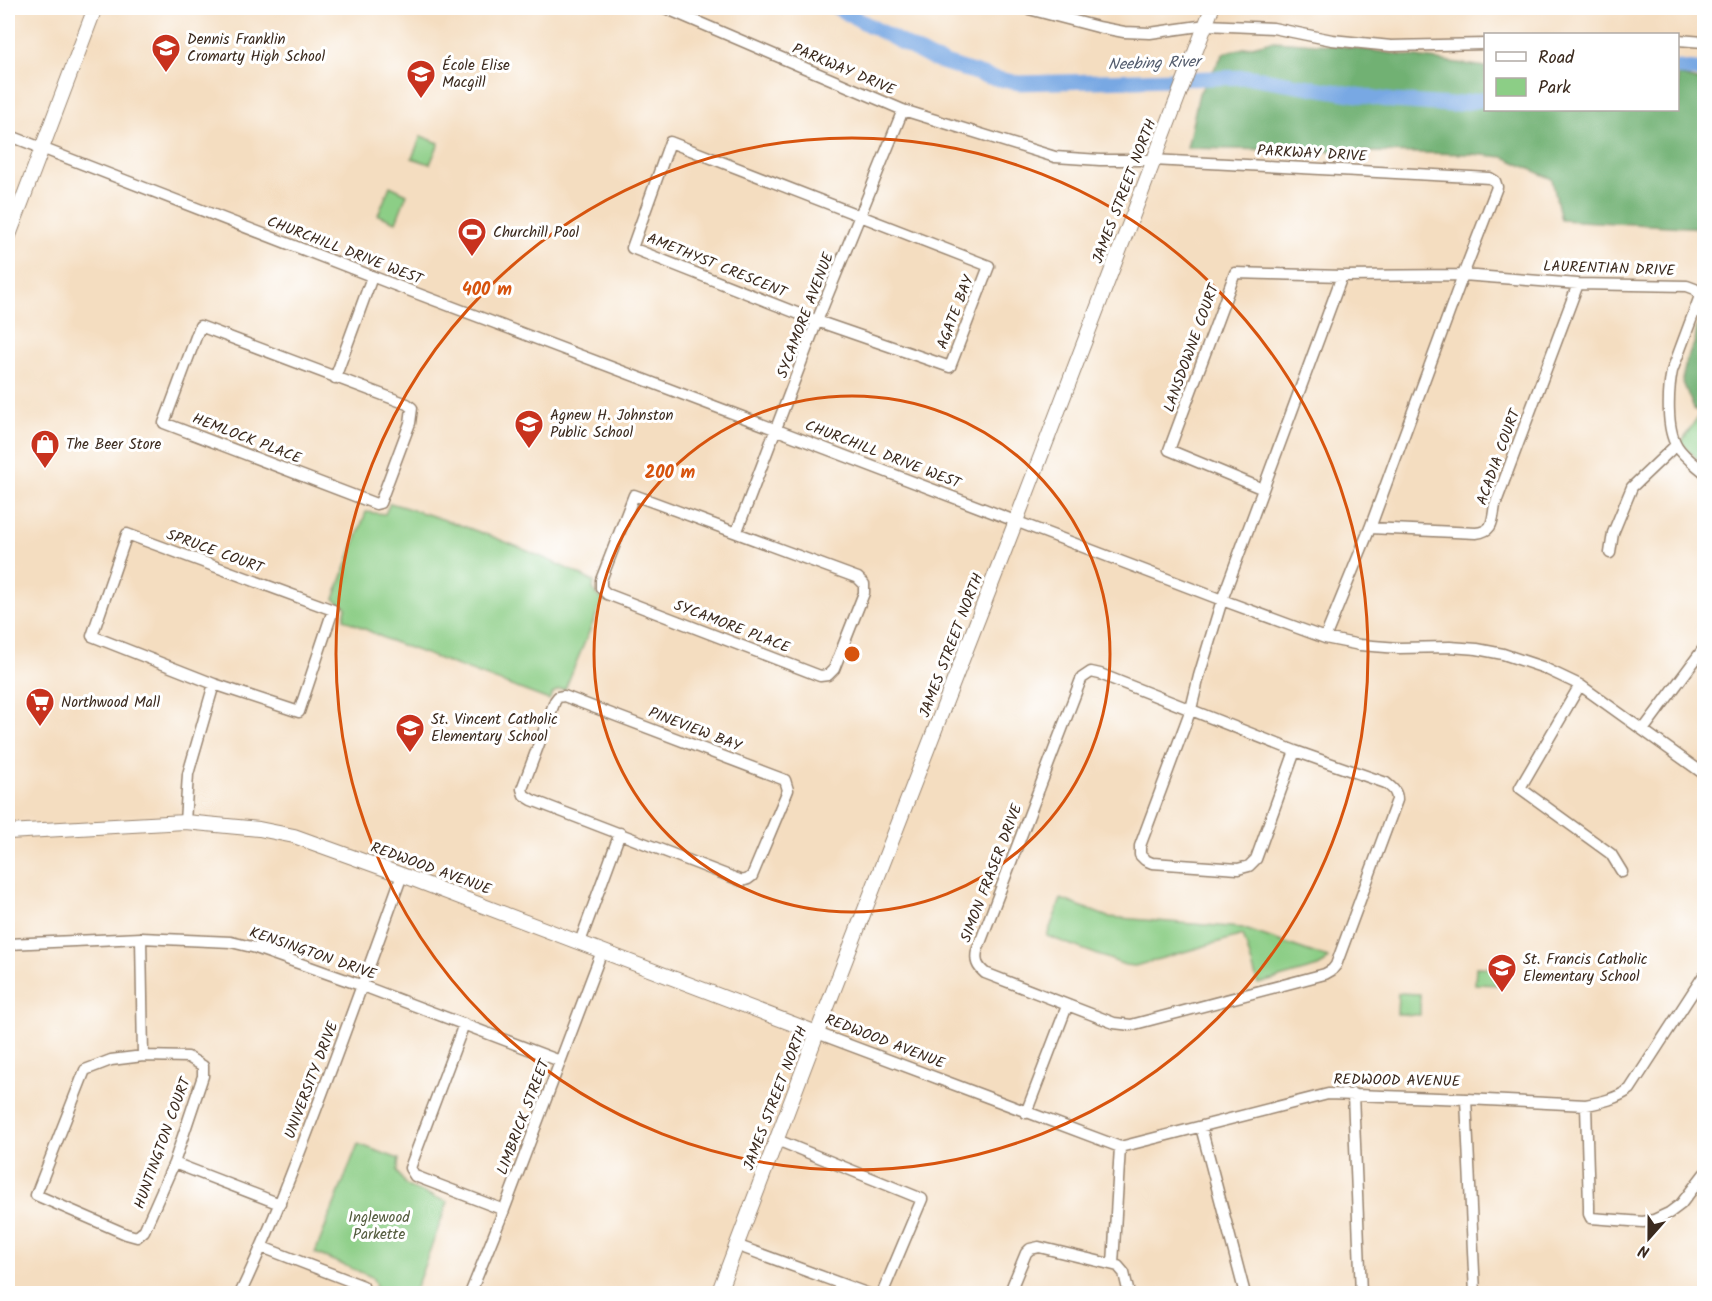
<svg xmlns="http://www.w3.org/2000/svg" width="1712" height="1301" font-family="Kalam,sans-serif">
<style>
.green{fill:#8cce86;stroke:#647c52;stroke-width:1.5}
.forest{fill:#71b173;stroke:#566e48;stroke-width:1.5}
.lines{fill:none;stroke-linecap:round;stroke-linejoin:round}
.river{stroke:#78a8e3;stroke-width:15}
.street-casing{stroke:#98846f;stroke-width:13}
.secondary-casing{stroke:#98846f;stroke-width:16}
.street{stroke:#fff;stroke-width:10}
.secondary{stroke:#fff;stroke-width:14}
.ring{fill:none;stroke:#d7540e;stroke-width:3}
.labels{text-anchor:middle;stroke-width:6;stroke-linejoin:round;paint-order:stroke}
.poi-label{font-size:15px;fill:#3b2a1e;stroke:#fff;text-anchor:start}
.street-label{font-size:15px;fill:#3b2a1e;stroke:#fff}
.park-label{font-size:15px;fill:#535b3d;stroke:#fff}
.water-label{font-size:16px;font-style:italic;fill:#535c6d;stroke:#fff}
.centre{fill:#d7540e;stroke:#fff;stroke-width:3}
.ring-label{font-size:18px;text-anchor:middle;font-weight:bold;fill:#d7540e;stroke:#fff;stroke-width:6;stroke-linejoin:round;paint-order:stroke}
</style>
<rect width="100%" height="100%" fill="#fff"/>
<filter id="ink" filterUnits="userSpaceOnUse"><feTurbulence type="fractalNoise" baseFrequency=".0167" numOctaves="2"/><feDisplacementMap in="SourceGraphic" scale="12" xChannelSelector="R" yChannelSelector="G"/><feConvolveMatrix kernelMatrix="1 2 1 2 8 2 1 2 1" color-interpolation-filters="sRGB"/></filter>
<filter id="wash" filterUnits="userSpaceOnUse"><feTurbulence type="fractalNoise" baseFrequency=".008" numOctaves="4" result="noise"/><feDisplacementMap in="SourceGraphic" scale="24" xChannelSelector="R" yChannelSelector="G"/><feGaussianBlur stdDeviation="1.35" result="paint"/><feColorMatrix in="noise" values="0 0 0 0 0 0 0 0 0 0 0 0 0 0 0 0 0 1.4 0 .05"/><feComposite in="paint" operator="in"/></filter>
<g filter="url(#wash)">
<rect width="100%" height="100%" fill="#f4ddc0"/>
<path class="green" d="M421,136L439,143L430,164L412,158Z
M390,186L407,194L396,222L378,215Z
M1704,407V465L1681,443Z
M390,503C460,523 529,548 594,582L593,589L599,597L603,599L565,689C556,689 553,692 549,700L388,640L344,619L346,607L334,599L366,512L385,514Z
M1061,899L1108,917L1242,928L1328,958L1325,963L1318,967L1258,984L1243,935L1135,966L1125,965L1047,936Z
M1476,967L1502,968L1501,985L1475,984Z
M1398,993L1420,994V1015L1397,1014Z
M358,1144L399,1159L397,1172L405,1184L411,1188L448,1202L414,1293H373L376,1286L372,1277L315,1253Z"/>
<path class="forest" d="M1272,41L1333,45L1485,67L1486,110H1678V75L1704,82V228L1561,220L1552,179L1504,157L1472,154L1187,148L1199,93L1224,53Z
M1704,314V415L1694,409L1682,380L1687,358L1695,342L1697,328Z"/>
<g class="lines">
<path class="river" d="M837,8L932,59L989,77L1019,83L1251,77L1393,101L1451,105L1486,99
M1678,68L1704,71"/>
</g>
</g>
<g filter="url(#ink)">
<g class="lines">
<g class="street-casing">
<path id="street" d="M665,8L903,110L1055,157L1100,160H1153L1490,178L1495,181L1497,187L1463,275L1370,528L1325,638
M1025,8L1098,27L1124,32L1150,33L1206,25L1273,28L1332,40L1391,46L1486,44
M1678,40L1704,42
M8,135L392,284L777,430L1222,600L1325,638L1360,645L1399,648L1450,647L1477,649L1503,654L1542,667L1580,685L1704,774
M670,142L989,266L950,367L817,321L632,248Z
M200,326L407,404L412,408L410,423L380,503L376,504L164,423Z
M335,378L372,277
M1263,489L1169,450L1235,273L1342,276L1463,275L1578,284L1687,286L1695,289L1700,296L1672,371C1668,390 1666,429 1677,446C1683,456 1696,465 1704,472
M634,495L858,578L864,584V593L834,669L828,675L820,676L607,594L601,588V580Z
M1370,528L1476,533C1494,531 1492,521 1495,505L1578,284
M737,531L817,321L903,110
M127,534L333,610L299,712L214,684L92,636Z
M1610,553L1613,533L1632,487L1676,445
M1091,672L1100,674L1295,751L1386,783C1392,788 1397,791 1397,800L1336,965L1332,970L1325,974L1131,1025L1114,1023L985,973C977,966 975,961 977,951L1080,682L1082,678Z
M1580,685L1520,788L1611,854L1622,872
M564,696L785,780L788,790L786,795L752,876L748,879L742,881L532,800L524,795L522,789L555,701L558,697Z
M1643,730L1704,648
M1295,751L1256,859L1249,866L1238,869L1152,863L1145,860L1140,855V846L1191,709L1199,676L1222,600L1342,276
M185,822L188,774L214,684
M141,938L143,1056
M580,942L620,833
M8,944L141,938L231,942L256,948L363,986L560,1061
M464,1024L410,1168L415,1176L504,1210
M817,1033L1120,1147L1328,1094L1466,1099L1586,1105C1602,1102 1616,1099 1630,1089L1704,975
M143,1056L188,1057L203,1066V1076L174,1163L144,1231L137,1237L126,1234L36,1195L85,1070L111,1060Z
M1353,1094L1361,1294
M1466,1099L1475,1294
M1586,1105L1589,1206V1214L1591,1218L1643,1222L1654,1220L1669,1213L1681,1204L1704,1174
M1026,1113L1067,1006
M1201,1127L1245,1294
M777,1140L922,1199L882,1294
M174,1163L280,1204
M736,1245L869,1294
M262,1247L363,1286L360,1294
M1113,1264L1120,1147
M240,1294C269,1233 293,1170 317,1107C346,1030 374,953 402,875
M470,1294L504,1210L602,951
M1009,1294L1026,1253L1030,1249L1039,1247L1118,1266L1124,1273L1129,1294"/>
</g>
<g class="secondary-casing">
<path id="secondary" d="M8,238L95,8
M8,832L185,822L259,829L294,836L402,875L817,1033
M718,1294L817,1033L1016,521L1212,8"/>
</g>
<use href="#street" class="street"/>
<use href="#secondary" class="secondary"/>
</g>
</g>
<g class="ring">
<circle cx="852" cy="654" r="258"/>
<circle cx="852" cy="654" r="516"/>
</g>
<defs>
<g id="school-pin" transform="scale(1.5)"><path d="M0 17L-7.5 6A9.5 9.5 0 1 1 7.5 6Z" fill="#c8321e" stroke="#fff"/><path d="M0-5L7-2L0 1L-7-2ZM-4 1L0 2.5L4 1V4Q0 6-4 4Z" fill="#fff"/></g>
<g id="stadium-pin" transform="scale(1.5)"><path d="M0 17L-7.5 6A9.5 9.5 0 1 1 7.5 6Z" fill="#c8321e" stroke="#fff"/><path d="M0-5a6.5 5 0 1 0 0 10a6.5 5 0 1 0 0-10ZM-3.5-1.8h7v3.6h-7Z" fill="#fff"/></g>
<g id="shop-pin" transform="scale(1.5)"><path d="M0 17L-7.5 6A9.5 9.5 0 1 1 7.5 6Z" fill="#c8321e" stroke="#fff"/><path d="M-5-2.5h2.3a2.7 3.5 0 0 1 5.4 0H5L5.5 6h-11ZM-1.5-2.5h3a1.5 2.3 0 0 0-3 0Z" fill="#fff"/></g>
<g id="supermarket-pin" transform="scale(1.5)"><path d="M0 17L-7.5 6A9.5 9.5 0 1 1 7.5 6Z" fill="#c8321e" stroke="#fff"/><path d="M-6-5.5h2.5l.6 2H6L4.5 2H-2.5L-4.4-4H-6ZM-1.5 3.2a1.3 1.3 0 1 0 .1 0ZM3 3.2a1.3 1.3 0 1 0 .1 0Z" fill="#fff"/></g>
</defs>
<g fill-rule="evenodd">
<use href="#school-pin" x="166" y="48"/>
<use href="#school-pin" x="421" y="74"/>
<use href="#stadium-pin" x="472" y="232"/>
<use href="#school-pin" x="529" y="424"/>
<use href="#shop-pin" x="45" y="444"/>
<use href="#supermarket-pin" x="40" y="702"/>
<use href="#school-pin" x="410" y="728"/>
<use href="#school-pin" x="1502" y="968"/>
</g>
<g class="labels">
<g class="poi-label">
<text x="187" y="44">Dennis Franklin<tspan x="187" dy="17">Cromarty High School</tspan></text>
<text x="442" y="70">École Elise<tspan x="442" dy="17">Macgill</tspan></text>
<text x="493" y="237">Churchill Pool</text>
<text x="550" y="420">Agnew H. Johnston<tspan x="550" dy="17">Public School</tspan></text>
<text x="66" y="449">The Beer Store</text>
<text x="61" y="707">Northwood Mall</text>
<text x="431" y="724">St. Vincent Catholic<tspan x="431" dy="17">Elementary School</tspan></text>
<text x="1523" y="964">St. Francis Catholic<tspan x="1523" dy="17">Elementary School</tspan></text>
</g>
<g class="street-label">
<text transform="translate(844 69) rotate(23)" y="5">PARKWAY DRIVE</text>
<text transform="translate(1312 153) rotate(3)" y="5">PARKWAY DRIVE</text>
<text transform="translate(1124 191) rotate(-69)" y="5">JAMES STREET NORTH</text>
<text transform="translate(345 250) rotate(21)" y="5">CHURCHILL DRIVE WEST</text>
<text transform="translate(717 265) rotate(22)" y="5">AMETHYST CRESCENT</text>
<text transform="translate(1609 268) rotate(2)" y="5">LAURENTIAN DRIVE</text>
<text transform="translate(955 312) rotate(-69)" y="5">AGATE BAY</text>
<text transform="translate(805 315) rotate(-69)" y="5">SYCAMORE AVENUE</text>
<text transform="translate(1191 348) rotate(-70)" y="5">LANSDOWNE COURT</text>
<text transform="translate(247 438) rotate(21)" y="5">HEMLOCK PLACE</text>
<text transform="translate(883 454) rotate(21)" y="5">CHURCHILL DRIVE WEST</text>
<text transform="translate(1498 457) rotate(-70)" y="5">ACADIA COURT</text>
<text transform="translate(215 551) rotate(20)" y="5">SPRUCE COURT</text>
<text transform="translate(732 626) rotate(21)" y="5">SYCAMORE PLACE</text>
<text transform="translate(951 645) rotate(-69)" y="5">JAMES STREET NORTH</text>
<text transform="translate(695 729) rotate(21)" y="5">PINEVIEW BAY</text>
<text transform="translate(431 868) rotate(20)" y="5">REDWOOD AVENUE</text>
<text transform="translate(991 873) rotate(-69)" y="5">SIMON FRASER DRIVE</text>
<text transform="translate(313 953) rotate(19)" y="5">KENSINGTON DRIVE</text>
<text transform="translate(885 1041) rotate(21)" y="5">REDWOOD AVENUE</text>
<text transform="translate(311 1080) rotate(-69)" y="5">UNIVERSITY DRIVE</text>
<text transform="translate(1397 1080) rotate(1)" y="5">REDWOOD AVENUE</text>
<text transform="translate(775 1098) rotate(-69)" y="5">JAMES STREET NORTH</text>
<text transform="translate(523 1117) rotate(-69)" y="5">LIMBRICK STREET</text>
<text transform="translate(162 1143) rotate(-70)" y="5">HUNTINGTON COURT</text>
</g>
<g class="park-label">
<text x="379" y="1222">Inglewood<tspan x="379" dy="17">Parkette</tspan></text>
</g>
<g class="water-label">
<text transform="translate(1154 62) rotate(-2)" y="6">Neebing River</text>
</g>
</g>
<circle cx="852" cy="654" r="9" class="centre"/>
<g class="ring-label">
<text x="487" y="295">400 m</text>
<text x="670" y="478">200 m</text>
</g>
<rect width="1712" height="1301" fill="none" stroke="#fff" stroke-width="30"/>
<rect x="1484" y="33" width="195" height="78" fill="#ffffff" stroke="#b1aaa5" stroke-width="1.5"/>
<rect x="1496" y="52" width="30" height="9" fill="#ffffff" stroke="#b1aaa5" stroke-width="1.5"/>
<text x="1538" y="63" font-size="18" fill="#3b2a1e">Road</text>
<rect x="1496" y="78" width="30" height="18" fill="#8cce86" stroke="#b1aaa5" stroke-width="1.5"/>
<text x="1538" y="93" font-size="18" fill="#3b2a1e">Park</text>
<g transform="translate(1649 1238) rotate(201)" stroke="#ffffff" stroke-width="4.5" paint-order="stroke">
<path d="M0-4.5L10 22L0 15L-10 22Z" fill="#3b2a1e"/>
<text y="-9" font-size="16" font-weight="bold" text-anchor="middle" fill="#3b2a1e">N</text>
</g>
</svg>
